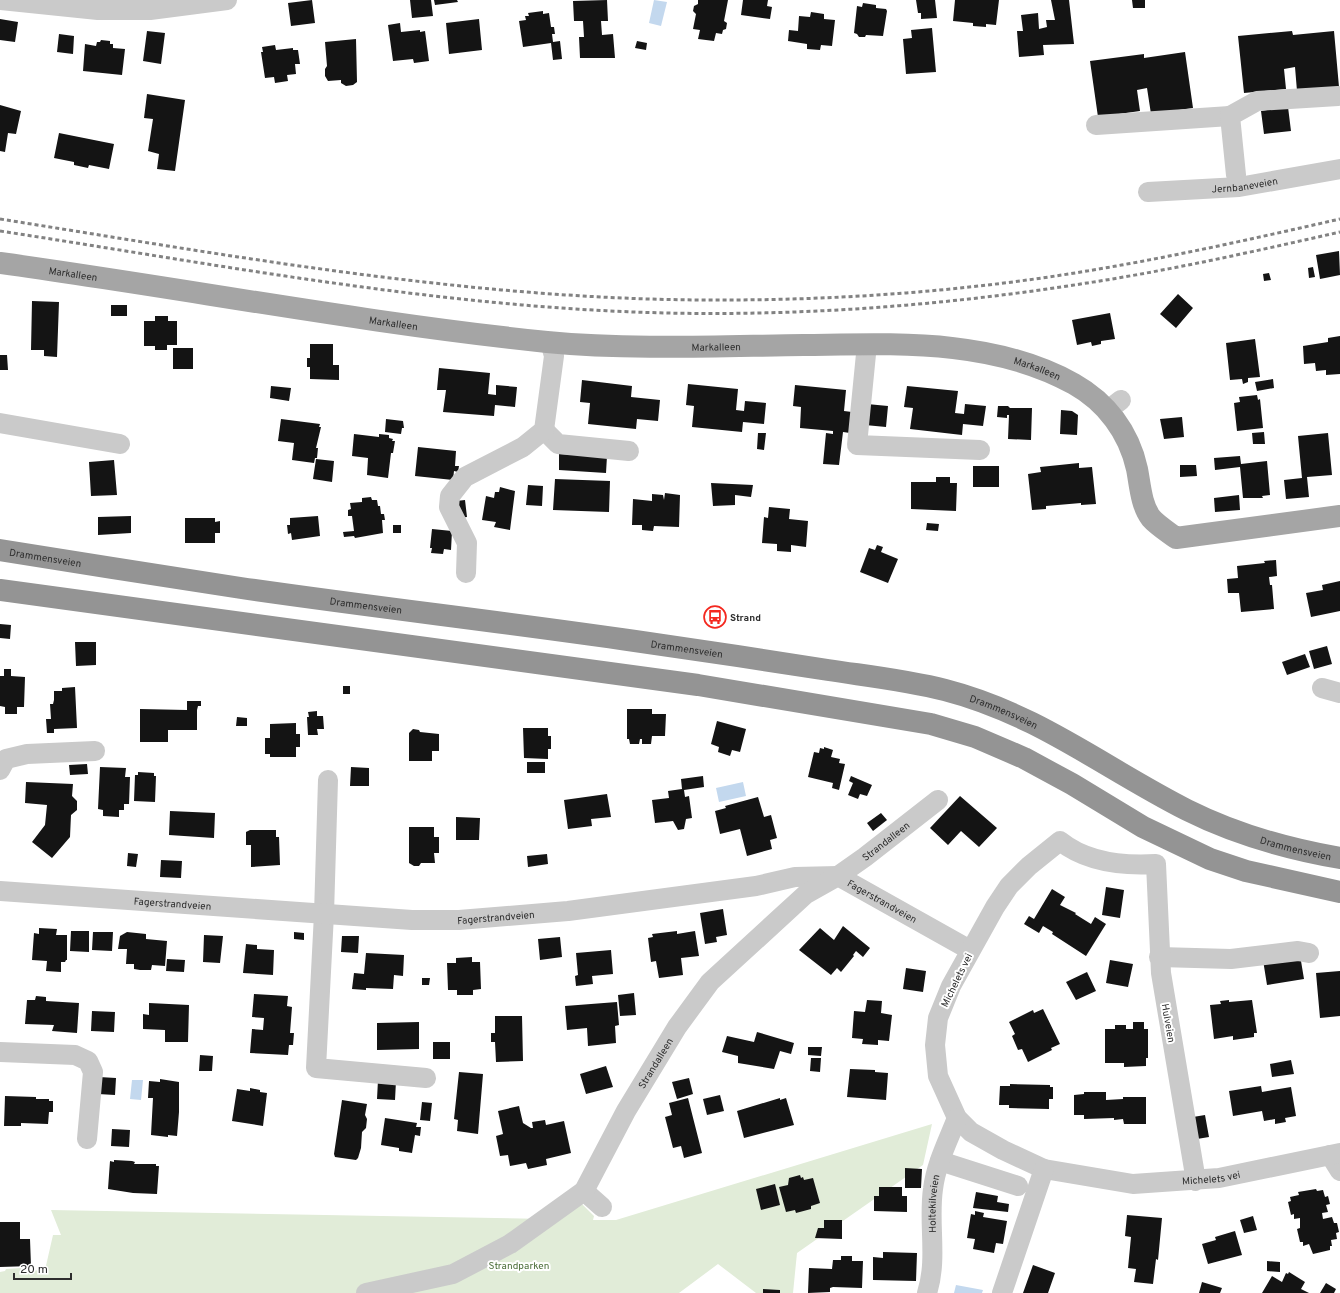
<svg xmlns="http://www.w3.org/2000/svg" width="1340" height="1293" font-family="Overpass,sans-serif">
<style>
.green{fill:#e1ecd8}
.water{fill:#c3d8ee}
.building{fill:#141414}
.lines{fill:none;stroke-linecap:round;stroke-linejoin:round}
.minor{stroke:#cacaca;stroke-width:20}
.major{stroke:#a5a5a5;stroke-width:22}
.highway{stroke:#949494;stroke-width:22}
.rail{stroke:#828282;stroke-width:3;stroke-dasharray:4 3;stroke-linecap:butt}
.labels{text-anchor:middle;stroke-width:4;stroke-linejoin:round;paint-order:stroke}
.street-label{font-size:10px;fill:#2d2d2d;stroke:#fff}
.poi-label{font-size:10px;font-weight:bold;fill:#2d2d2d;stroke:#fff;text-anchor:start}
.park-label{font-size:10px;fill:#496c37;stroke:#fff}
</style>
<rect width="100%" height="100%" fill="#fff"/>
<path class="green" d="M932,1124L923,1165L797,1253L793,1293H756L718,1264L679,1293H0V1272L5,1271L6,1269L21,1268L23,1271L45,1270L53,1235H61L51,1210L549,1219L582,1204L594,1216L593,1220H616Z"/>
<path class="water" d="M654,0L667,2L661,26L649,23Z
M743,782L746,796L719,802L716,788Z
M132,1080H143L141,1100L130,1099Z
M956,1285L983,1290L982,1293H954Z"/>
<path class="building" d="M312,0L315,23L291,26L288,3Z
M410,0H431L433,16L412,18Z
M434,0H457L458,2L435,5Z
M607,0L608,21H601L602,35L613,34L615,58H580L579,37H584L583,21H574L573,1Z
M698,0H728L724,21L727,23L726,29L723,30L722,34L716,33L714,41L698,39L700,30L693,29L696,14L693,11L694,6L698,4Z
M743,0H768L767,6L772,7L770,19L741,15Z
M916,0H935L937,18L921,19V13H918Z
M955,0H999L996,25L986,24V27L973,26V23L953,21Z
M1051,0H1069L1074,44L1043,45L1044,55L1019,57L1017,31H1023L1021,15L1038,13L1039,29L1047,27L1046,20H1055Z
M1132,0H1145V8H1133Z
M863,3L876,5V8L886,9L887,11L883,36L866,35L865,37H859L857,34L854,33L857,6L862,7Z
M543,11V14L549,13L551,27H554L555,34H552L553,42L560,41L562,59L553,60L551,43L523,47L519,21L526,20L525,16H529L528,13Z
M811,12L824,14V19L835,20L832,46L821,45L820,50L807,49V44L788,41L789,30L798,31L799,16L810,17Z
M0,19L18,22L15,42L0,40Z
M479,19L482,50L449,54L446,23Z
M400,23L401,32L420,30V32L425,31L429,61L414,63L413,59L393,61L388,25Z
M932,28L936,72L906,74L903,39L912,38L911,30Z
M147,31L165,33L161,64L143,61Z
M1292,31L1293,35L1334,31L1339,87L1297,91L1295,67L1284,69L1286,89L1244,93L1238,36Z
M59,34L74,36L73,54L57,52Z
M356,39L357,82L353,85L346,86L341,83V80L328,81L325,76V69L327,66L325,42Z
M101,40L110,41V44H113V48L125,49L122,75L83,71L85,44L96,46L97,42H100Z
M637,41L647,43L646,50L635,48Z
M275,45L276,50L293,48V50H298L300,64H295L296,74L287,75L288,81L275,83L274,77L265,78L261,52H263L262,47Z
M1185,52L1193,108L1151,114L1147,88L1137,90L1140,111L1098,117L1090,61L1144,54V58Z
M147,94L185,100L175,171L157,169L159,154L148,151L153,119L144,118Z
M0,105L21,111L16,134L8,133L5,152L0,151Z
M1288,107L1291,131L1264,134L1261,111Z
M59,133L114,144L109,169L89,165L88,168L74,165V162L54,158Z
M1339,251L1340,275L1320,279L1316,255Z
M1313,267L1315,277L1309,278L1308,268Z
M1269,273L1271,280L1264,281L1263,274Z
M1178,294L1193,308L1176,328L1160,314Z
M32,301L59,302L57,357L44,356V350H31Z
M111,305H127V316H111Z
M1110,313L1115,339L1101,341V344L1092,346L1091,342L1077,345L1072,320Z
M155,316H168V321H177V345H167V350H155V346H144V321H155Z
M1340,336V374L1326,375V370L1316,371L1315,363L1304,364L1303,346L1328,342V338Z
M1255,339L1260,377L1248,378V382L1243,384L1242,379L1230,380L1226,343Z
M310,344H333V365H339V380L310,379V367H307V358H310Z
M173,348H193V369H173Z
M0,355H7L8,370H0Z
M439,368L490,373L488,394L496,395V385L517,387L515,407L495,405L494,416L443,412L446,390H437Z
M1273,379L1274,388L1257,391L1255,382Z
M582,380L632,386L631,397L660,400L658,421L637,419L636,429L588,424L590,403L580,402Z
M688,384L738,389L736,410L744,411L745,401L766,403L764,424L743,422L742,432L692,427L694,406L686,405Z
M795,385L846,390L844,411L852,412L850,433L843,432L839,465L823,464L826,433L833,434V431L800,428L801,407L793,406Z
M271,386L291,388L289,401L270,398Z
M907,386L958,391L955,413L964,414L965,404L986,406L983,426L963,424L962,435L910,429L913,408L904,407Z
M1257,395L1258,400L1260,399L1263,428L1237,431L1234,403L1240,402L1239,397Z
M867,404L888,406L886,427L865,425Z
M998,406H1008L1010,408H1032L1031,440L1008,439L1009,415H1007V418L997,417Z
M1061,410L1072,411L1078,415L1077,435L1060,434Z
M1182,417L1184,437L1164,439L1160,419Z
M281,419L320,424L319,427H321L316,448H318L317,458H315L314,463L292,460L294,443L278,441Z
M386,419L403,421L404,428H402L401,434L385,432Z
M1264,432L1265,444H1253L1252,433Z
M758,433H766L764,450L757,449Z
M1328,433L1332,475L1307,477L1309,497L1286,499L1284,480L1302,478L1298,436Z
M354,434L379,437V434L389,435V438L393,439L392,441H395L393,453H391L388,478L367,475L368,458L352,456Z
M418,447L456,451L455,466H459L458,472L454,471L453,480L415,476Z
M559,454L607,456L606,473L559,470Z
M1240,456L1241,464L1267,461L1270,495L1262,496L1263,498H1243L1240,467L1215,470L1214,458Z
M316,459L334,461L332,482L313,479Z
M114,460L117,495L91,496L89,462Z
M1079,463V468L1092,467L1096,504L1081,505V503L1046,506V509L1032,510L1028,474L1041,472L1040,467Z
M1180,465H1196L1197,476L1180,477Z
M973,466H999V487H973Z
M936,477H950V483H957L956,511L911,509V482H936Z
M555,479L610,481L609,512L553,510Z
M711,483L753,485L751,497L735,495V505L713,506Z
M528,485L543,486L542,506L526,505Z
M500,487L515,491L510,530L494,527L496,522L482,520L486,496L494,498L495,492H499Z
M665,493L680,495L679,527L654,526L653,531L642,530V525H632L633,499L652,501V494L663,495L664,500Z
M1239,495L1240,510L1215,512L1214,498Z
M371,497L372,500H377L378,506H380L381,514H384L385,520H382L383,533L355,538L354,536L344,537L343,532L354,531L352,516H348V510L351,509L350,503L362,502V498Z
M465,500L467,517L458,518L456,501Z
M769,507L790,509L789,519L808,521L806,547L791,545V552L777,551V544L762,543L764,517L768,518Z
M131,516V533L98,535V517Z
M318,516L320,536L292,540L291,533L288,534L287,525H290V518Z
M185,518H215V522L220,521V533H215V543H185Z
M927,523L939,524L938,531L926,530Z
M393,525H401V533H393Z
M432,529L452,531L451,550L444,549L443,554L431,553L432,548H430Z
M877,545L883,547L881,552L898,559L888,583L860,572L869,548L875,550Z
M1276,560L1277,576L1269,577L1270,585H1272L1274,609L1241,612L1239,593H1228L1227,579L1238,578L1237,566L1265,563L1264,561Z
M1340,581V611L1311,617L1306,593L1323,590L1322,585Z
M0,624L11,625L10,639L0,638Z
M75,642H96V665L76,666Z
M1327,646L1332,664L1314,669L1309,651Z
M1305,654L1310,667L1287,675L1282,662Z
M4,669H11V676L25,677L24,707H17V714H5V707L0,706V676H4Z
M343,686H350V694H343Z
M75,687L77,728L54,729V733H47L46,719H51L50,704H53L54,700V691H62V688Z
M187,701H201V706H198L197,710V730H168V742H140V709L187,710Z
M627,709H652V714H666L665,736H652L651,744H642V739H640L639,744H630L629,739H627Z
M317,711V716H323L324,729H317L318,735H308L307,717H309L308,712Z
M237,717L247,718V726H236Z
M717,721L746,729L740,752L732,750L730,756L718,752L719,747L711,744Z
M296,723V734H300V747H296V757H270V754H265V738H270V724Z
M523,728H548V736H551V749H548V759L524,758Z
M413,729L419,730L420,732L439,734V751H432V761H409V733Z
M824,747L833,750L831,757L840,759L839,763L845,764L839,790L832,788L833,783L808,777L814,752L819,753L820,748L824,749Z
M527,762H545V773H527Z
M87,764L88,774L70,775L69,765Z
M100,767L126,768L125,777H130L129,804H124V810H119V817L103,816V810L98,809Z
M351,767L369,768V786H350Z
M138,772L154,773V776H156L155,802L134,801L135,775H138Z
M703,776L704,787L684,790L685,797L689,796L692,818L686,819L684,829L678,830L673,821L655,823L652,800L669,798L668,791L682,789L681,779Z
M851,776L872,785L867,796L860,794L858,799L848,795L853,783L849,781Z
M26,782L73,784L72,796L77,801V810L71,815L70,837L52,858L32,842L45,825L47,805L25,803Z
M607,794L611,817L591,819L592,826L568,829L564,800Z
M960,796L997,828L979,847L961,831L948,845L930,828Z
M758,797L764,817L771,815L777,838L770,840L772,849L747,856L740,829L720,834L715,811L726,808L725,806Z
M170,811L215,813L214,838L169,835Z
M881,813L887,820L873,831L867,823Z
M456,817L480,818L479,840H456Z
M409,827H434V837H439V853H434L435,863H421L419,866H414L409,863Z
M250,830H276V837H279L280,865L251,867V845H246V832Z
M128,853L138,854L136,867L127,866Z
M547,854L548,864L528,867L527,856Z
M161,860L182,861L181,878L160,877Z
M1106,887L1124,890L1120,918L1102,915Z
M1052,889L1065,897L1060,905L1076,913L1075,914L1091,924L1095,917L1106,924L1086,956L1052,934L1053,932L1043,926L1039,933L1024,924L1029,916L1034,919Z
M723,909L727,935L716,937L717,942L705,944L700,913Z
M843,926L870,948L863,957L856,951L853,955L854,956L841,972L837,968L831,975L799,950L820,928L834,940Z
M39,928L57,929L56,935H67V960H66L65,962H61V972L46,971L47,961L32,960L34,933L39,934Z
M71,931H89V952L70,951Z
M677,931V934L695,931L699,956L681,958L683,975L659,978L656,961L651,962L648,938L653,937L652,934Z
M93,932H113L112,951L92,950Z
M127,932L146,934V939L167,941L165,966L152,965L151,970H140L134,969V964H126L127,949H118L120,936Z
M294,932L304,933V940L294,939Z
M204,935L223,936L220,963L203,962Z
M342,936H359L358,953L341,952Z
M560,937L562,957L540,960L538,939Z
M246,944L257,945V949L274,950L273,975L243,973Z
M611,950L613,974L592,976L593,984L576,986L575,976L578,975L576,953Z
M366,953L404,955L403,976L394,975L393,989L366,988V990L352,989L354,973L364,974Z
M1300,955L1304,979L1267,985L1263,960Z
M472,957V962H480L481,989L473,990V995H457V990H448L447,963H456V958Z
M167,959L185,960L184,972L166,971Z
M1110,960L1133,964L1128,987L1106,983Z
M906,968L926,971L923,992L903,989Z
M1340,971V1016L1320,1018L1316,973Z
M1087,972L1096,991L1076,1000L1066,982Z
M422,978H430L429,985H422Z
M634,993L636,1015L620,1016L618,995Z
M254,994L288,996L287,1006L292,1007L290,1033H294L293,1045H289L288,1055L250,1053L252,1029L263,1030L264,1018L252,1017Z
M36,996L46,997V1001L79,1003L77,1033L52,1031L54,1025L25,1024L27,1000H35Z
M867,1000L882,1001L881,1013L892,1015L889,1041L878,1040V1045L862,1044L863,1039L852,1038L854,1011L865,1012Z
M1229,1000V1002L1252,1000L1257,1033H1254V1037L1233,1040V1036L1214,1039L1210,1005L1221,1004L1220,1001Z
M617,1002L619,1025L615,1026L616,1043L588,1046L587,1028L567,1030L565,1006Z
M149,1003L189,1005L188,1042H165V1030L143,1029V1014L149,1015Z
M1043,1009L1060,1044L1051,1048L1052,1050L1028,1062L1022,1049L1018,1050L1012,1036L1015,1034L1009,1022L1033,1010L1034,1013Z
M92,1011L115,1012L114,1032L91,1031Z
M495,1016H522L523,1061L496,1062L495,1042H491V1033H495Z
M419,1022V1049L377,1050V1023Z
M1133,1022H1144V1029H1148V1058H1146V1066L1124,1067V1063H1105V1029H1115V1025H1126V1029H1133Z
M757,1032L794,1043L791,1054L780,1051L774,1069L738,1063V1056L722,1052L727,1036L754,1042Z
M433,1042H450V1059H433Z
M808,1047H822L821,1056L808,1055Z
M200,1055L213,1056L212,1071H199Z
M811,1058H821L820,1072L810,1071Z
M1291,1060L1294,1074L1272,1077L1270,1064Z
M606,1066L613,1087L586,1094L580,1074Z
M850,1069L875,1070V1072L888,1073L886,1100L847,1097Z
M459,1072L483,1074L478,1134L457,1131L458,1120L454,1119Z
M99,1077L116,1078L115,1095L98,1094Z
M689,1078L693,1094L677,1099L672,1082Z
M160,1079L179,1082V1112L177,1136L168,1135V1137L151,1135L153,1098H148L149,1081L160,1082Z
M378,1080L396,1081L395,1100L377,1099Z
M1010,1084L1050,1085V1087H1053V1099H1049V1109L1009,1108V1105H999L1000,1086H1010Z
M1261,1086L1262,1092L1291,1087L1296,1116L1285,1118L1286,1122L1275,1124V1119L1264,1121L1262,1111L1233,1116L1229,1091Z
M250,1088L260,1090V1092L267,1093L263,1126L232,1121L237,1089L250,1091Z
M1084,1092H1106V1100L1123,1099V1097H1146V1124H1124L1123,1119L1114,1120V1118L1084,1119V1115H1074V1095L1084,1094Z
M720,1095L724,1111L707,1115L703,1099Z
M5,1096L36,1097V1099H49V1101H53V1112H49L48,1124L21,1123V1126H4Z
M688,1098L702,1153L684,1158L681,1146L673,1148L665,1117L672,1115L669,1103Z
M780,1098V1100L786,1098L794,1125L744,1138L737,1111Z
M342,1100L367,1104L365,1115L367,1119L366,1128L362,1132L361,1148L358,1158L356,1160L335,1157L334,1154Z
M422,1102L432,1103L430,1121L420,1120Z
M519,1106L523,1123L531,1128H533L532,1122L545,1120L546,1125L564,1121L571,1153L546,1159L547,1165L528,1169L526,1163L510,1166L508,1155L500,1156L496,1136L503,1134L498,1111Z
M1205,1115L1209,1137L1197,1139L1193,1117Z
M385,1118L417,1123L416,1127H421L420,1136L415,1135L412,1153L399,1151V1148L381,1145Z
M112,1129L130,1130L129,1147L111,1146Z
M114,1160L132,1161L135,1162L134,1164H156V1166H159L157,1194L133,1193L108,1189L110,1161L114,1162Z
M905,1168L922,1169L921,1188H905Z
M800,1175L801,1178L803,1177L804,1180L813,1178L820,1203L811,1206V1209L796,1213L795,1210L786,1212L779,1187L788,1185L789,1178Z
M775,1184L780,1205L761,1210L756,1189Z
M879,1187H902V1196H907V1212L874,1211V1196H879Z
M1316,1189L1317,1191L1323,1190L1325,1197L1328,1196L1330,1204L1326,1205L1328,1212L1322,1213L1323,1219L1332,1217L1334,1223H1337L1339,1232L1336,1233L1337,1239L1331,1240L1332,1246H1330V1250L1313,1254L1309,1244L1303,1246V1242H1300L1297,1229L1300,1228V1218L1294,1219V1214L1291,1215L1288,1202L1291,1201L1290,1197L1299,1195L1298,1192Z
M976,1192L998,1196L997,1202L1009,1204L1008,1212L973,1208Z
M975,1211L984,1213L983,1217L1007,1221L1003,1244L996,1243L994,1253L973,1249L975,1239L967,1238L971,1214L975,1215Z
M1127,1215L1162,1218L1158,1260L1156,1259L1153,1284L1134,1282L1136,1269L1128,1268L1131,1237L1125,1236Z
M1253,1216L1257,1230L1244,1233L1240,1220Z
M824,1220H842V1239L815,1238L818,1228H824Z
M0,1222H20V1239H30L31,1266L0,1267Z
M1235,1231L1242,1255L1208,1264L1202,1244L1216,1240L1215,1237Z
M883,1252L917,1253L916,1281L873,1280V1257L883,1258Z
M841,1256H852V1261H863L862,1288L833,1287L830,1288V1292L808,1293L809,1268L832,1269L833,1260H841Z
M1267,1261L1280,1262V1272L1267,1271Z
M1033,1265L1055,1273L1048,1293H1023Z
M1289,1272L1305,1282L1301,1289L1309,1293H1262L1272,1276L1282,1282L1286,1273L1288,1274Z
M1202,1282L1222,1288L1220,1293H1199Z
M1326,1283L1336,1289L1334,1293H1320Z
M763,1289L780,1290V1293H763Z"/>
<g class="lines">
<g class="minor">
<path d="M0,0L98,10H150L227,0"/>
<path d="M1096,125L1230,116"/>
<path d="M1236,175L1230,116L1257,101L1338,96"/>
<path id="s1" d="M1148,192L1239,187L1340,169"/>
<path d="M867,344L857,445L980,450"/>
<path d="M1108,410L1121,400"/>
<path d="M0,423L120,444"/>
<path d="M544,430L558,444L629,451"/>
<path d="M466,573L467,543L449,507L450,496L465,477L523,447L544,430L554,356L550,342"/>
<path d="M1322,688L1340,693"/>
<path d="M0,770L6,759L27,754L95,751"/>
<path d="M328,780L324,914L316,1068L426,1078"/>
<path id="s2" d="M0,891L412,920H459L568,911L756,886L795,877L838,876L970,950"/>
<path d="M1159,957L1231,959L1298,951L1309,953"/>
<path d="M0,1052L75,1055L88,1061L93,1072L87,1139"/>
<path d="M1330,1155L1340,1171"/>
<path d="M940,1161L1018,1186"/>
<path id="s3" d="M1196,1181L1161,973L1156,864C1123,866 1086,862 1060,841L1029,866L1009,886L995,907L951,986L938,1018L935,1045L938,1076L957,1118L971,1132L1003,1150L1044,1169L1133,1184L1219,1178L1340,1153"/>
<path d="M584,1191L602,1207"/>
<path id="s4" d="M366,1293L453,1274L510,1244L584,1191L626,1111L677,1027L710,982L806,894L838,876L865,857L938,800"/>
<path id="s5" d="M927,1293C938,1259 928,1223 933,1189C936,1164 948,1141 957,1118"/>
<path d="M1002,1293L1044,1169"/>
</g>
<path class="major" id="s6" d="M0,263C182,288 364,323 547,342C632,350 719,346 804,345C894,344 991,338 1074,384C1106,402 1129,432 1137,469C1140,484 1141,505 1151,518C1157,525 1168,532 1176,538L1340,516"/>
<g class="highway">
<path id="s7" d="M0,550C80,563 161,576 241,588C372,607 504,622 635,641C699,650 764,660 828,670C867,676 906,680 945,690C1038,714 1104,768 1187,810C1235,834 1288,849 1340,858"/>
<path d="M0,590L698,685L931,724L975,737L1024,758L1072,784L1143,827L1210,859L1246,871L1340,892"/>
</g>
<path class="rail" d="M0,219C239,257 479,301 722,300C843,300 967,291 1087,271C1172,257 1256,238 1340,219
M0,231C221,265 443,308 667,313C808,316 948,305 1087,283C1172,270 1256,251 1340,232"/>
</g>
<defs>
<g id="bus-ring" transform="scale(1.15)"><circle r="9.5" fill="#fff" stroke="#f4281f" stroke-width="1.5"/><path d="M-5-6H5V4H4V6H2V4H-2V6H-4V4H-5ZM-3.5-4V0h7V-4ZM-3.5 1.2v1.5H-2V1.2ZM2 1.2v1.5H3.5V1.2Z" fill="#f4281f"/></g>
</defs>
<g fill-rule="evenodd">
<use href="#bus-ring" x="715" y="617"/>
</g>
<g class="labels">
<g class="street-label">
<text dy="4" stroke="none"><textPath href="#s1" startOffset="97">Jernbaneveien</textPath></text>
<text dy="4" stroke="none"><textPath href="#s6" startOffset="74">Markalleen</textPath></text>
<text dy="4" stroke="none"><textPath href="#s6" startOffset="398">Markalleen</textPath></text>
<text dy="4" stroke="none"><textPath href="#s6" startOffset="722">Markalleen</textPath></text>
<text dy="4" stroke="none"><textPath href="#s6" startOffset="1046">Markalleen</textPath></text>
<text dy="4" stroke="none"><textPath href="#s7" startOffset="46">Drammensveien</textPath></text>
<text dy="4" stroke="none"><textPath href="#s7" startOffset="370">Drammensveien</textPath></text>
<text dy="4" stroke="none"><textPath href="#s7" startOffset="694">Drammensveien</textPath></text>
<text dy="4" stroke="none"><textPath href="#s7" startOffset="1018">Drammensveien</textPath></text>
<text dy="4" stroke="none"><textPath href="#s4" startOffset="715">Strandalleen</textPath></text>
<text dy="4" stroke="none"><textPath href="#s7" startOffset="1342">Drammensveien</textPath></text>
<text dy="4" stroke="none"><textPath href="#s2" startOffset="893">Fagerstrandveien</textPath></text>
<text dy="4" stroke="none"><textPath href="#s2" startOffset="173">Fagerstrandveien</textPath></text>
<text dy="4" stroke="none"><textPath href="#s2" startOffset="497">Fagerstrandveien</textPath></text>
<text transform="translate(956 980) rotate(-64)" y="4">Michelets vei</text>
<text transform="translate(1169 1023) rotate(80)" y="4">Hulveien</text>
<text dy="4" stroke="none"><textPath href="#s4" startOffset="391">Strandalleen</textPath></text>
<text dy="4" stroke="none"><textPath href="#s3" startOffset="1014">Michelets vei</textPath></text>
<text dy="4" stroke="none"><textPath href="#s5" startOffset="90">Holtekilveien</textPath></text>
</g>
<g class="poi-label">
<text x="730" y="621">Strand</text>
</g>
<g class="park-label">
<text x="519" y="1269">Strandparken</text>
</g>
</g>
<path d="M14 1273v6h57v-6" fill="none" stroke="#2d2d2d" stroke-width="2"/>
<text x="20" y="1273" font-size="12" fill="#2d2d2d" stroke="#ffffff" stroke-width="3" paint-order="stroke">20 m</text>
</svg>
